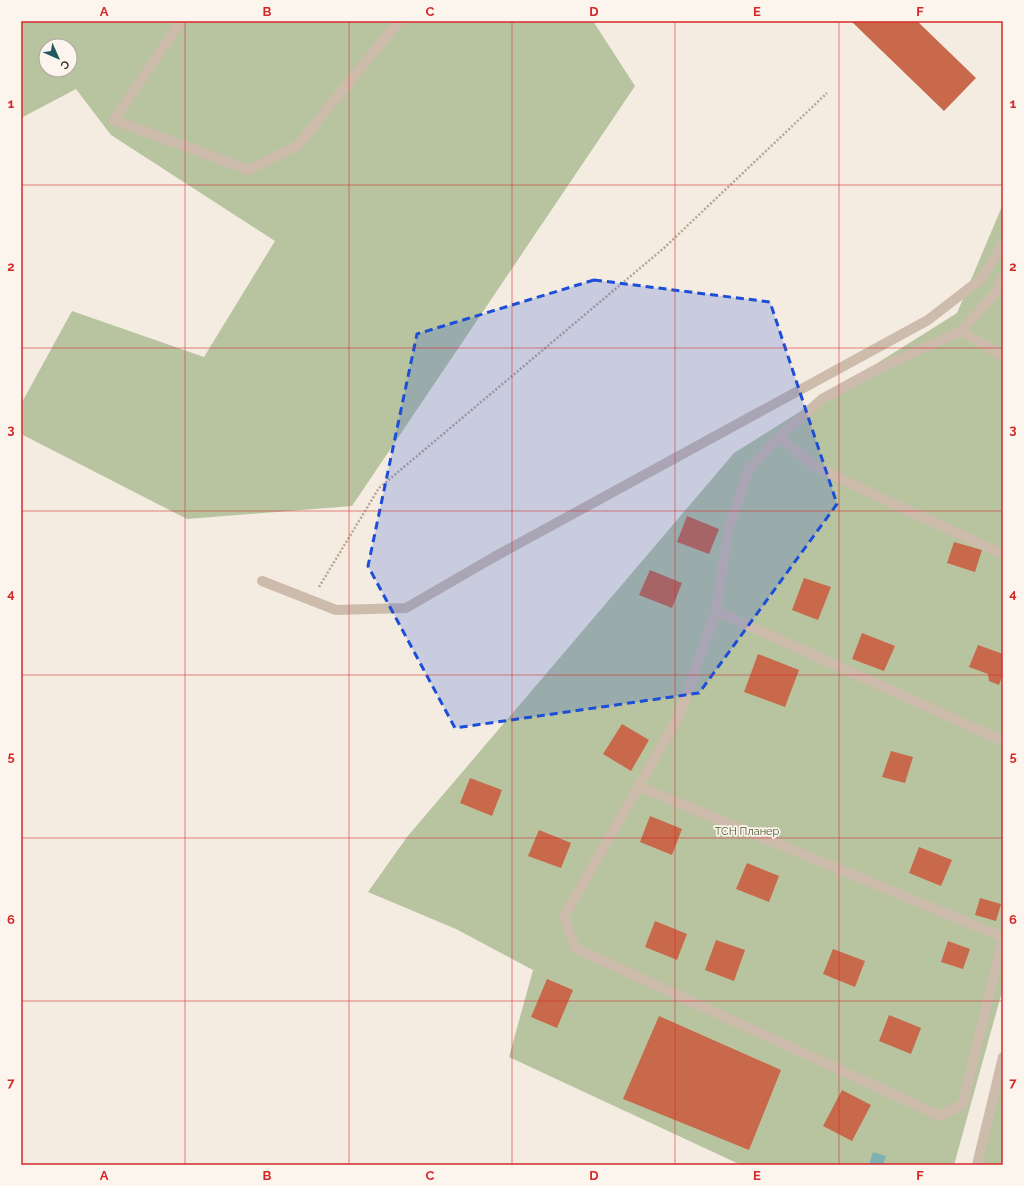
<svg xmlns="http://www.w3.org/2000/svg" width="1024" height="1186" font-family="Raleway,sans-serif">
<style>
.green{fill:#b8c4a0;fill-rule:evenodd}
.water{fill:#7fb0b2}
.building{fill:#c8694b}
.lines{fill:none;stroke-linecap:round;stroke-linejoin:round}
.path{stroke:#b9a596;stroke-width:2.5;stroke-dasharray:2 2;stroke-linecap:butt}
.service{stroke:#cdbbac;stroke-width:10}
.marked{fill:#1d4ed8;fill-opacity:0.2;stroke:#1d4ed8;stroke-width:3;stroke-dasharray:8 5;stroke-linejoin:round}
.grid{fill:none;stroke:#d62828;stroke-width:1;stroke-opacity:0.55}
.labels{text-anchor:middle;stroke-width:3.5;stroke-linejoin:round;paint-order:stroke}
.park-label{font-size:11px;fill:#4a5a2e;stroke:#fbf5ee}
.neatline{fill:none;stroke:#d62828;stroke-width:1.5}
.grid-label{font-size:13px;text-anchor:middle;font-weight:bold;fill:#d62828}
</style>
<rect width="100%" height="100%" fill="#f4ebe1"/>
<path class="green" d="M21,21H593L635,86L352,506L187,519L21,434V404L72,311L204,357L275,241L111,135L76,89L21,118ZM46,46H70V70H46Z
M1003,204V988L954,1165H741L509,1057L533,970L456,929L368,892L407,837L734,453L957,313Z
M1003,1070V1165H973Z"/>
<path class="water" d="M873,1152L886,1156L883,1165H869Z"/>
<path class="building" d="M851,21H917L976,78L944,111Z
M687,516L719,529L709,554L677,542Z
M954,542L982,550L975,572L947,563Z
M650,570L682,583L672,608L639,595Z
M804,578L831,587L818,620L792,610Z
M862,633L895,646L884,671L852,659Z
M978,645L1003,654V674L999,685L989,681L988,674L969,667Z
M758,654L799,670L785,707L744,692Z
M622,724L649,740L631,771L603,754Z
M891,751L913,757L905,783L882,777Z
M470,778L502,790L492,816L460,803Z
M650,816L682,829L672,855L640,842Z
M539,830L571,843L561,868L528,856Z
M919,847L952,860L941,886L909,873Z
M747,863L779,876L769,902L736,889Z
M980,898L1001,904L996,921L975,915Z
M655,921L687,934L677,960L645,947Z
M716,940L745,950L734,981L705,970Z
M948,941L970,949L963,969L941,962Z
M833,949L865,961L855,987L823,974Z
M547,979L573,990L557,1028L531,1017Z
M889,1015L921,1028L911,1054L879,1041Z
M659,1016L781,1070L749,1150L623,1099Z
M842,1090L871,1105L852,1141L823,1126Z"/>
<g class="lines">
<path class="path" d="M319,587L379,488L664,248L827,93"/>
<path class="service" d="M181,21L114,120L249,170L298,145L399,21
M1003,277L996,292L961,331L877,369L822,399L779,437L749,469L729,526L716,611L679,716L564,917L575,948L940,1116L963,1104L1003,937
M961,331L1003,356
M779,437L816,467L896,505L1003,554
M262,581L336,610L406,608L494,557L928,320L981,279L1003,244
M716,611L1003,741
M640,787L1003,937
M977,1165L1003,1057"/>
</g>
<path class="marked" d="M594,280L770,302L837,504L699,693L455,728L368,566L417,334Z"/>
<path class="grid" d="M185,21V1165M349,21V1165M512,21V1165M675,21V1165M839,21V1165M21,185H1003M21,348H1003M21,511H1003M21,675H1003M21,838H1003M21,1001H1003"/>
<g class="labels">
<g class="park-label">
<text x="747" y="835">ТСН Планер</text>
</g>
</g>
<rect width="1024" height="1186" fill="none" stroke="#fbf5ee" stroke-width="44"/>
<g transform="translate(58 58) rotate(135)"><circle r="19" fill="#fbf5ee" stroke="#aea6a0"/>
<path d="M0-3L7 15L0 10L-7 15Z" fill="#1f5a5e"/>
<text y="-6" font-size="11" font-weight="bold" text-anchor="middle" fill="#3b302b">С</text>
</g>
<rect x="22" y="22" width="980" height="1142" class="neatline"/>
<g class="grid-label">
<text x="104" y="16">A</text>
<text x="267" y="16">B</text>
<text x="430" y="16">C</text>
<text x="594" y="16">D</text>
<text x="757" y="16">E</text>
<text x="920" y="16">F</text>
<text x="11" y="108">1</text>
<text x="1013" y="108">1</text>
<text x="11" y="271">2</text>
<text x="1013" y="271">2</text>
<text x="11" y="434">3</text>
<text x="1013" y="434">3</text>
<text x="11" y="598">4</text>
<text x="1013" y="598">4</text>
<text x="11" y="761">5</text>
<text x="1013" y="761">5</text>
<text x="11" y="924">6</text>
<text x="1013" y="924">6</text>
<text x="11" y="1087">7</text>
<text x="1013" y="1087">7</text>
<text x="104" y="1180">A</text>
<text x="267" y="1180">B</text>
<text x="430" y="1180">C</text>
<text x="594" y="1180">D</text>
<text x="757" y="1180">E</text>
<text x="920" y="1180">F</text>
</g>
</svg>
